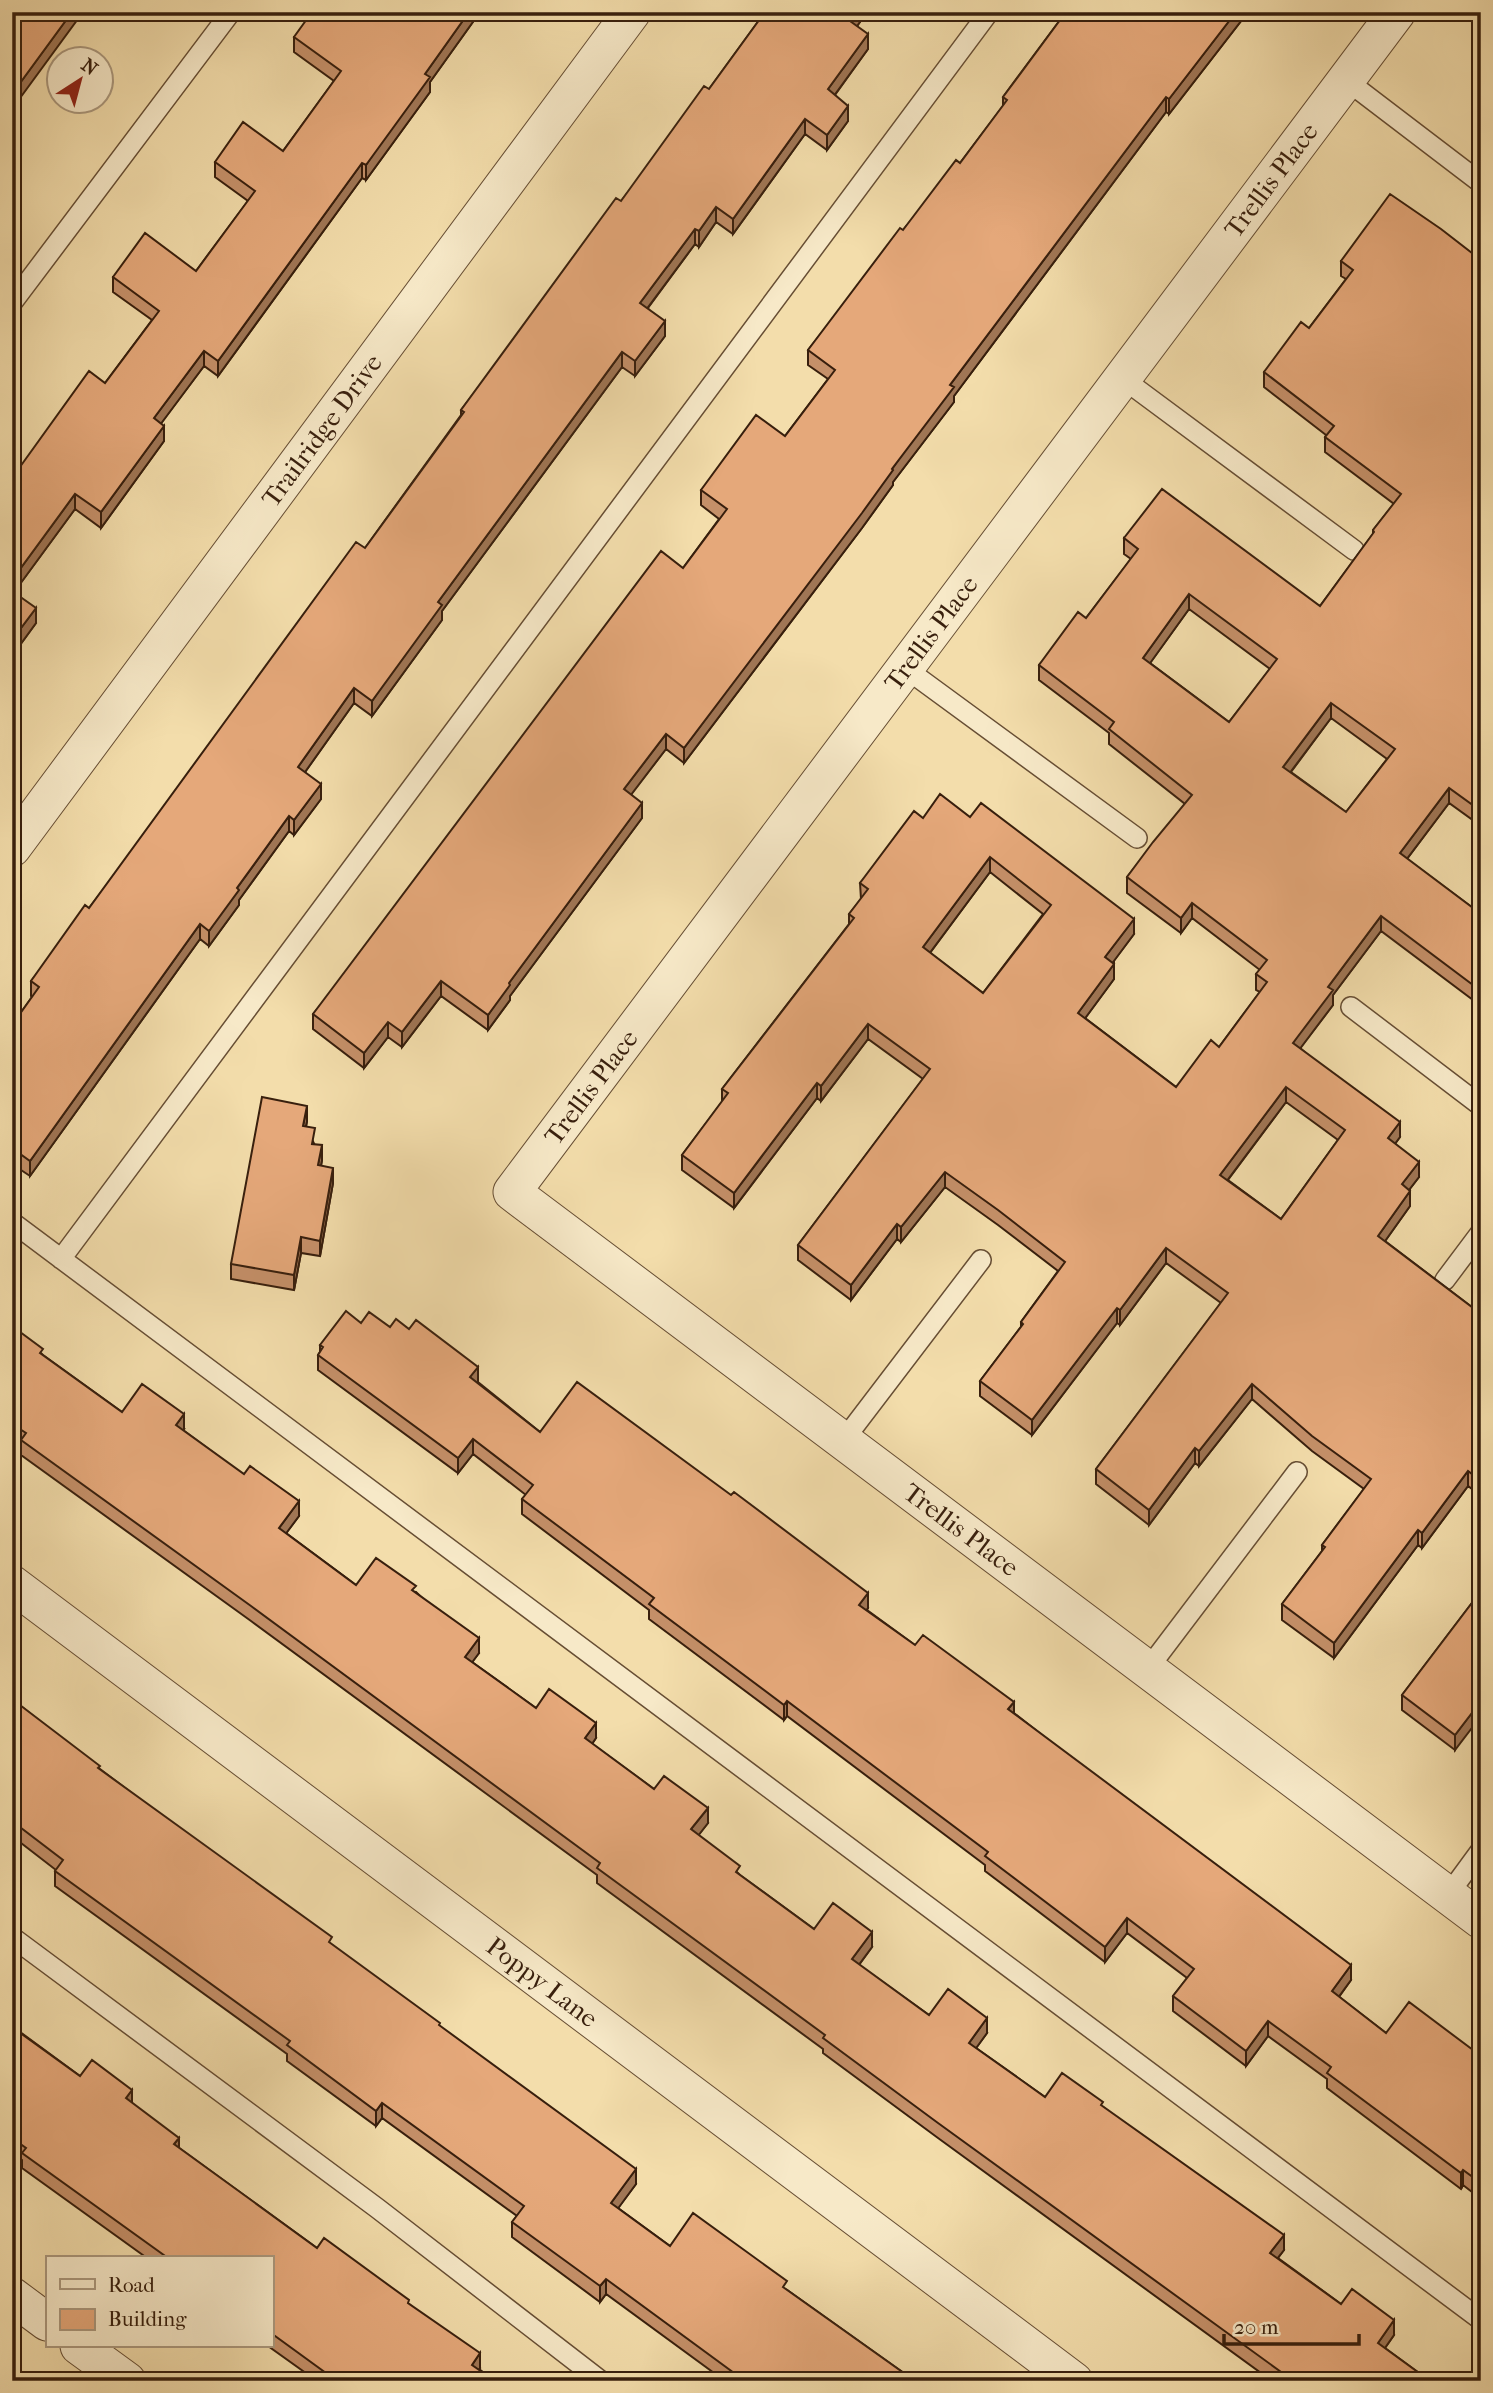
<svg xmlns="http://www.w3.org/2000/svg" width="1493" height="2393" font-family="'IM FELL French Canon',serif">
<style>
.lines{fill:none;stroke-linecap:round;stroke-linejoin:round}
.lane-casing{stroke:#674e34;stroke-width:22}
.street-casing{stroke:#674e34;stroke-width:39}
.lane{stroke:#f7e9c8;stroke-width:19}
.street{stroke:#f7e9c8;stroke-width:37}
.wall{fill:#c59069;stroke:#381f0d;stroke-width:2;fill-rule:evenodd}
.shaded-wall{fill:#a07655;stroke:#381f0d;stroke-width:2}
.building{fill:#e5a87a;stroke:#381f0d;stroke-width:2;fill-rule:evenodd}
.labels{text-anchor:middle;stroke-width:5;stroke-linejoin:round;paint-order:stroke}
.street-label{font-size:26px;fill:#381f0d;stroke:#f7e9c8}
</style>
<rect width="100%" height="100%" fill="#f3ddab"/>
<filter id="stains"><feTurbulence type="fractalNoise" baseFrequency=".00286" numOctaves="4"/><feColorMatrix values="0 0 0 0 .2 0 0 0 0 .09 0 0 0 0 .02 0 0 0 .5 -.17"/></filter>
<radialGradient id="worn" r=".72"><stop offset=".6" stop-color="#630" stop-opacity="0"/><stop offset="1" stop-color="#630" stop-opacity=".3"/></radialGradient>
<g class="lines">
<g class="lane-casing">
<path id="lane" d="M1346,80L1481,183
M12,303L231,12
M1122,378L1354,550
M905,668L1137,838
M1351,1007L1481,1106
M12,1222L1481,2320
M61,1259L989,12
M1445,1280L1481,1232
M843,1441L981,1260
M1147,1670L1297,1472
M1448,1895L1481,1850
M12,1937L377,2208L601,2381"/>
</g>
<g class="street-casing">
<g id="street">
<path id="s1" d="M1397,12L512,1192L1481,1920"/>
<path id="s2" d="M12,848L632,12"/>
<path id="s3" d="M12,1584L1074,2381"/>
<path d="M12,2296L47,2322"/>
<path d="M79,2346L127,2381"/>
</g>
</g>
<use href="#lane" class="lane"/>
<use href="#street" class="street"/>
</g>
<path class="wall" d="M357,12H480L430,82V92L366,180L362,178L218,376L204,366L161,423L164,441L101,528L75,509L14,592L36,623L12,656V478L105,383L152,320L113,292V277L196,271L248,201L215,177V162L283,151L334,81L294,52V37L351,20Z
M765,12H867L857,26L868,49L835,95L848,121L827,150L805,134L733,234L716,222L699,247L695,244L648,308L665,336L635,376L622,367L442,611V620L372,716L354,703L305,772L321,799L294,835L289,831L239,900V905L209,946L200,939L30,1176L12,1164V1025L32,997L31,996V981L89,908L365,548L461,415V410L621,201L709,89Z
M1066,12H1248L1169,114L1166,112L954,396V402L893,482V485L862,528L684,763L666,749L631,794L642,818L510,996V1000L488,1030L441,996L402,1047L388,1037L364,1068L313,1029V1014L683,568L719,519L701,505V490L785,436L828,379L808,365V350L903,230L960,163L1003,106V97Z
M1481,68V91L1477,88V73Z
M1481,260V826L1449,803L1407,859L1481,914V1006L1381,931L1333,995V1005L1300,1048L1400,1137L1395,1144L1419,1177L1409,1190L1410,1206L1385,1241L1481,1314L1472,1489L1468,1486L1422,1548L1418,1545L1334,1658L1282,1620V1604L1322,1551V1545L1364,1489L1312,1451L1252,1399L1199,1466L1195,1463L1149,1525L1096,1484V1469L1221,1303L1166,1263L1120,1325L1117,1323L1032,1435L980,1396V1381L1021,1327V1322L1058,1271L998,1225L945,1187L901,1242L897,1239L851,1300L798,1260V1245L923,1079L868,1039L821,1101L817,1098L734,1208L682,1170V1155L722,1102V1089L849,924V914L861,899L860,883L923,818L970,817L1134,934L1112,963L1114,979L1085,1018L1176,1087L1219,1047L1260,992L1256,990V974L1260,970L1192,918L1181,933L1127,893V877L1185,804L1109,744V733L1039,680V665L1086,618L1131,559L1124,554V538L1320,606L1373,534V530L1394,504L1325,452V437L1326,435L1264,387V372L1309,328L1346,279L1341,276V261ZM1189,609L1270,669L1229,722L1150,663ZM1331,718L1387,759L1346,812L1291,772ZM990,872L1043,914L983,993L930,953ZM1286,1102L1338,1140L1281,1219L1228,1180Z
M307,1121L306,1127L322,1160L321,1166L333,1183L320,1256L301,1253L294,1290L231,1279V1264Z
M361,1323L390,1327L478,1382L540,1432L868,1608L867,1610L915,1645L1014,1713L1351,1980L1339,1997L1386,2033L1481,2056V2199L1463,2185L1461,2189L1327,2088V2079L1268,2036L1246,2066L1173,2011V1996L1187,1978L1127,1933L1105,1962L985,1871V1865L787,1716L784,1720L649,1619V1610L522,1514V1499L526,1495L473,1454L458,1473L318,1370V1355L320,1352V1345Z
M12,1326L43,1355L122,1412L184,1429L183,1430L299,1516L286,1533L356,1585L416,1592L479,1653L472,1662L536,1708L596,1738L592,1744L654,1789L708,1823L698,1835L740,1875L814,1929L872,1947L859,1965L929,2015L987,2033L976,2048L1045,2097L1103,2107L1284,2250L1278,2258L1341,2304L1394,2335L1385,2348L1430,2381H1272L938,2138L823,2053V2049L597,1883V1875L251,1621L21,1455V1445L12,1439Z
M1481,1591L1455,1750L1402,1710V1695Z
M12,1699L100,1769L440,2027L636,2184L618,2208L670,2246L787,2290L915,2381H725L606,2294L600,2302L512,2237V2222L517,2216L382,2118L376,2126L287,2061V2054L55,1886V1871L56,1870L12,1836Z
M12,2004L20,2024L16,2029L80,2076L132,2103L179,2148L317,2248L409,2304L480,2368L479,2369L495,2381H317L268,2346H271V2258H147L22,2168V2160L12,2153Z"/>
<path class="shaded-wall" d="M72,12H83L12,109V94Z
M469,12H480L430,82V92L366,180V165L425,74Z
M856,12H867L850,36V21Z
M1236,12H1248L1169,114V99Z
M868,34V49L828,104V89Z
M1166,97V112L954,396V402L893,482V485L862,528L684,763V748L892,469L950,385Z
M848,106V121L827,150V135Z
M805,119V134L733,234V219Z
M362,163V178L218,376V361Z
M716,207V222L699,247V231Z
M695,229V244L640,318V303Z
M665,321V336L635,376V361Z
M204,351V366L154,433V418Z
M622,352V367L442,611V620L372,716V701L438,602Z
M164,426V441L101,528V512Z
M75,494V509L12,595V580Z
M1189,594V609L1143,673V658Z
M36,608V623L12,656V640Z
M354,688V703L298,782V767Z
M1331,703V718L1283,782V767Z
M666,734V749L624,804V789Z
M321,784V799L294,835V820Z
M1449,788V803L1400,868V853Z
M642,803V818L510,996V1000L488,1030V1015L509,983Z
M289,816V831L239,900V905L209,946V931L237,888Z
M990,857V872L923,962V947Z
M1192,903V918L1181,933V918Z
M1381,916V931L1333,995V1005L1293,1058V1043L1328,987Z
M1134,919V934L1105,973V957Z
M200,924V939L30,1176V1161Z
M1114,964V979L1078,1028V1013Z
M441,981V996L402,1047V1032Z
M388,1022V1037L364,1068V1053Z
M868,1024V1039L821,1101V1086Z
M817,1083V1098L734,1208V1193Z
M1286,1087V1102L1220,1190V1175Z
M307,1106V1121L303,1141V1126Z
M1400,1122V1137L1388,1153V1138Z
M322,1145V1160L318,1181V1165Z
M1419,1162V1177L1402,1199V1184Z
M333,1168V1183L320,1256V1241Z
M945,1172V1187L901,1242V1227Z
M1410,1191V1206L1378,1251V1236Z
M897,1224V1239L851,1300V1285Z
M301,1237V1253L294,1290V1275Z
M1166,1248V1263L1120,1325V1310Z
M1117,1308V1323L1032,1435V1420Z
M478,1367V1382L470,1392V1377Z
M1252,1384V1399L1199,1466V1451Z
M184,1414V1429L176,1440V1425Z
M473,1439V1454L458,1473V1458Z
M1195,1448V1463L1149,1525V1510Z
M1481,1463V1478L1472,1489V1474Z
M1468,1471V1486L1422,1548V1533Z
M299,1501V1516L279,1543V1528Z
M1418,1530V1545L1334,1658V1643Z
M868,1593V1608L859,1620V1605Z
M479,1638V1653L465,1672V1657Z
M787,1701V1716L784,1720V1705Z
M1481,1701V1716L1455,1750V1735Z
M1014,1702V1717L1008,1709Z
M596,1723V1738L585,1754V1738Z
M708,1808V1823L691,1845V1829Z
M1127,1918V1933L1105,1962V1947Z
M872,1932V1947L852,1974V1959Z
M1351,1965V1980L1332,2006V1991Z
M20,2009V2024L12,2034V2019Z
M987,2018V2033L969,2058V2043Z
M1268,2021V2036L1246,2066V2051Z
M132,2090V2105L126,2098Z
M382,2103V2118L376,2126V2111Z
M179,2138V2153L174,2144Z
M636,2169V2184L611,2218V2203Z
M1463,2170V2185L1461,2189V2173Z
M1284,2235V2250L1270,2268V2253Z
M606,2279V2294L600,2302V2286Z
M1394,2320V2335L1378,2358V2343Z
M480,2353V2368L472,2380V2365Z"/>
<path class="building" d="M12,12H72L12,94Z
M312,12H340L351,20L357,12H469L425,74L430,77L366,165L362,163L218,361L204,351L154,418L164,426L101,512L75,494L12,580V478L89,371L105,383L159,311L113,277L145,233L196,271L255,191L215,162L243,122L283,151L341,71L294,37Z
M765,12H856L850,21L868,34L828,89L848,106L827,135L805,119L733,219L716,207L699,231L695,229L640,303L665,321L635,361L622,352L438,602L442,605L372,701L354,688L298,767L321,784L294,820L289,816L237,888L239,890L209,931L200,924L30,1161L12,1148V1025L39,987L31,981L85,905L89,908L356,542L365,548L464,412L461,410L616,198L621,201L704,86L709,89Z
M1066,12H1236L1169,99L1166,97L950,385L954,387L892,469L893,470L862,513L684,748L666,734L624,789L642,803L509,983L510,985L488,1015L441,981L402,1032L388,1022L364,1053L313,1014L661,551L683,568L727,509L701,490L756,415L785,436L835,370L808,350L900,228L903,230L956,160L960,163L1007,100L1003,97Z
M1390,194L1441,229L1481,260V811L1449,788L1400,853L1481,914V991L1381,916L1328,987L1333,990L1293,1043L1400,1122L1388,1138L1419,1162L1402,1184L1410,1191L1378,1236L1481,1314V1463L1472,1474L1468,1471L1422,1533L1418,1530L1334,1643L1282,1604L1325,1547L1322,1545L1371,1479L1312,1436L1252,1384L1199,1451L1195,1448L1149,1510L1096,1469L1228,1293L1166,1248L1120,1310L1117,1308L1032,1420L980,1381L1023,1324L1021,1322L1065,1262L998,1210L945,1172L901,1227L897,1224L851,1285L798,1245L930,1069L868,1024L821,1086L817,1083L734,1193L682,1155L728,1093L722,1089L854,918L849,914L868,889L860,883L914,811L923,818L940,794L970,817L981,803L1134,919L1105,957L1114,964L1078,1013L1176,1087L1211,1040L1219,1047L1267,982L1256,974L1267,960L1192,903L1181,918L1127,877L1153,842L1192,795L1109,729L1114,722L1039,665L1078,612L1086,618L1138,549L1124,538L1162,489L1320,606L1374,532L1373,530L1401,494L1325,437L1334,426L1264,372L1301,322L1309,328L1353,270L1341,261ZM1189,594L1277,659L1229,722L1143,658ZM1331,703L1395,749L1346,812L1283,767ZM990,857L1051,905L983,993L923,947ZM1286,1087L1345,1130L1281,1219L1220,1175Z
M12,591L36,608L12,640Z
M262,1097L307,1106L303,1126L315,1128L312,1144L322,1145L318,1165L333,1168L320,1241L301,1237L294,1275L231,1264Z
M346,1311L361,1323L369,1312L390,1327L396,1319L409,1329L416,1320L478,1367L470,1377L540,1432L577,1382L731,1495L734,1492L868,1593L859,1605L915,1645L923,1635L1014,1702L1008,1709L1351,1965L1332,1991L1386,2033L1409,2002L1481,2056V2183L1463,2170L1461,2173L1327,2073L1331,2067L1268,2021L1246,2051L1173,1996L1194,1969L1127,1918L1105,1947L985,1856L988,1852L787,1701L784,1705L649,1604L654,1598L522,1499L533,1485L473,1439L458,1458L318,1355L323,1347L320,1345Z
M12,1326L43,1349L40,1353L122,1412L142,1384L184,1414L176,1425L244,1474L250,1466L299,1501L279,1528L356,1585L376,1558L416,1586L412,1590L479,1638L465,1657L536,1708L549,1689L596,1723L585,1738L654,1789L664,1776L708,1808L691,1829L740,1866L736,1872L814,1929L833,1903L872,1932L852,1959L929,2015L948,1989L987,2018L969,2043L1045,2097L1062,2073L1103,2102L1101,2105L1284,2235L1270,2253L1341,2304L1352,2289L1394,2320L1378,2343L1430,2381H1286L1288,2377L938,2123L823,2038L825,2035L597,1868L600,1863L251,1606L21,1440L26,1433L12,1424Z
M1481,1591V1701L1455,1735L1402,1695Z
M12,1699L100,1766L98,1768L332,1937L329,1942L440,2023L439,2025L636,2169L611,2203L670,2246L693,2213L787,2281L783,2287L915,2381H745L606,2279L600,2286L512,2222L524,2206L382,2103L376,2111L287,2045L290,2041L55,1871L63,1860L12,1821Z
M12,2004L20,2009L12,2019Z
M12,2027L80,2076L92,2060L132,2090L126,2098L179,2138L174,2144L317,2248L324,2238L409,2300L408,2303L480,2353L472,2365L495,2381H337L271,2333V2258H168L22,2153L26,2148L12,2138Z
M1467,2375L1475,2381H1463Z"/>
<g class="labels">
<g class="street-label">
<text transform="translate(1271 180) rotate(-53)" y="9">Trellis Place</text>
<text dy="9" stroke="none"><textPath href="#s2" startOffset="520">Trailridge Drive</textPath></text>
<text transform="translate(931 633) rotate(-53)" y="9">Trellis Place</text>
<text transform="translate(591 1087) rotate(-53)" y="9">Trellis Place</text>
<text dy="9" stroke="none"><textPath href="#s1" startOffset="2037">Trellis Place</textPath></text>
<text dy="9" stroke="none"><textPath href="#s3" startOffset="663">Poppy Lane</textPath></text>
</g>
</g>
<rect width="1493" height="2393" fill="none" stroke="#f3ddab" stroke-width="42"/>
<rect x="14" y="14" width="1465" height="2365" fill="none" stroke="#381f0d" stroke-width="3.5"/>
<rect x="21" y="21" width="1451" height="2351" fill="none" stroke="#381f0d" stroke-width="2"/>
<rect x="46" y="2256" width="228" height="91" fill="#f7e9c8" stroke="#ab987d" stroke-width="2"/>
<rect x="60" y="2279" width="35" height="10" fill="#f7e9c8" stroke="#ab987d" stroke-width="2"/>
<text x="108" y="2292" font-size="21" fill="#381f0d">Road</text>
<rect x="60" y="2309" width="35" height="21" fill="#e5a87a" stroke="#ab987d" stroke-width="2"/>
<text x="108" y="2326" font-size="21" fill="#381f0d">Building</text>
<g transform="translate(80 80) rotate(36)"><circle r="33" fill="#f7e9c8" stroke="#ab987d" stroke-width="2"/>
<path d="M0-5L12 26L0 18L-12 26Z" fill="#8f2418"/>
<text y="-10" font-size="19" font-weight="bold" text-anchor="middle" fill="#381f0d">N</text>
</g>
<path d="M1224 2334v10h135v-10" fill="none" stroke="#381f0d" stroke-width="3.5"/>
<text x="1234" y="2334" font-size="21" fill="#381f0d" stroke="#f7e9c8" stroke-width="5" paint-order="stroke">20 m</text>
<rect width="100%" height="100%" filter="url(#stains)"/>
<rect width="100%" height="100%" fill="url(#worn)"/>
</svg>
